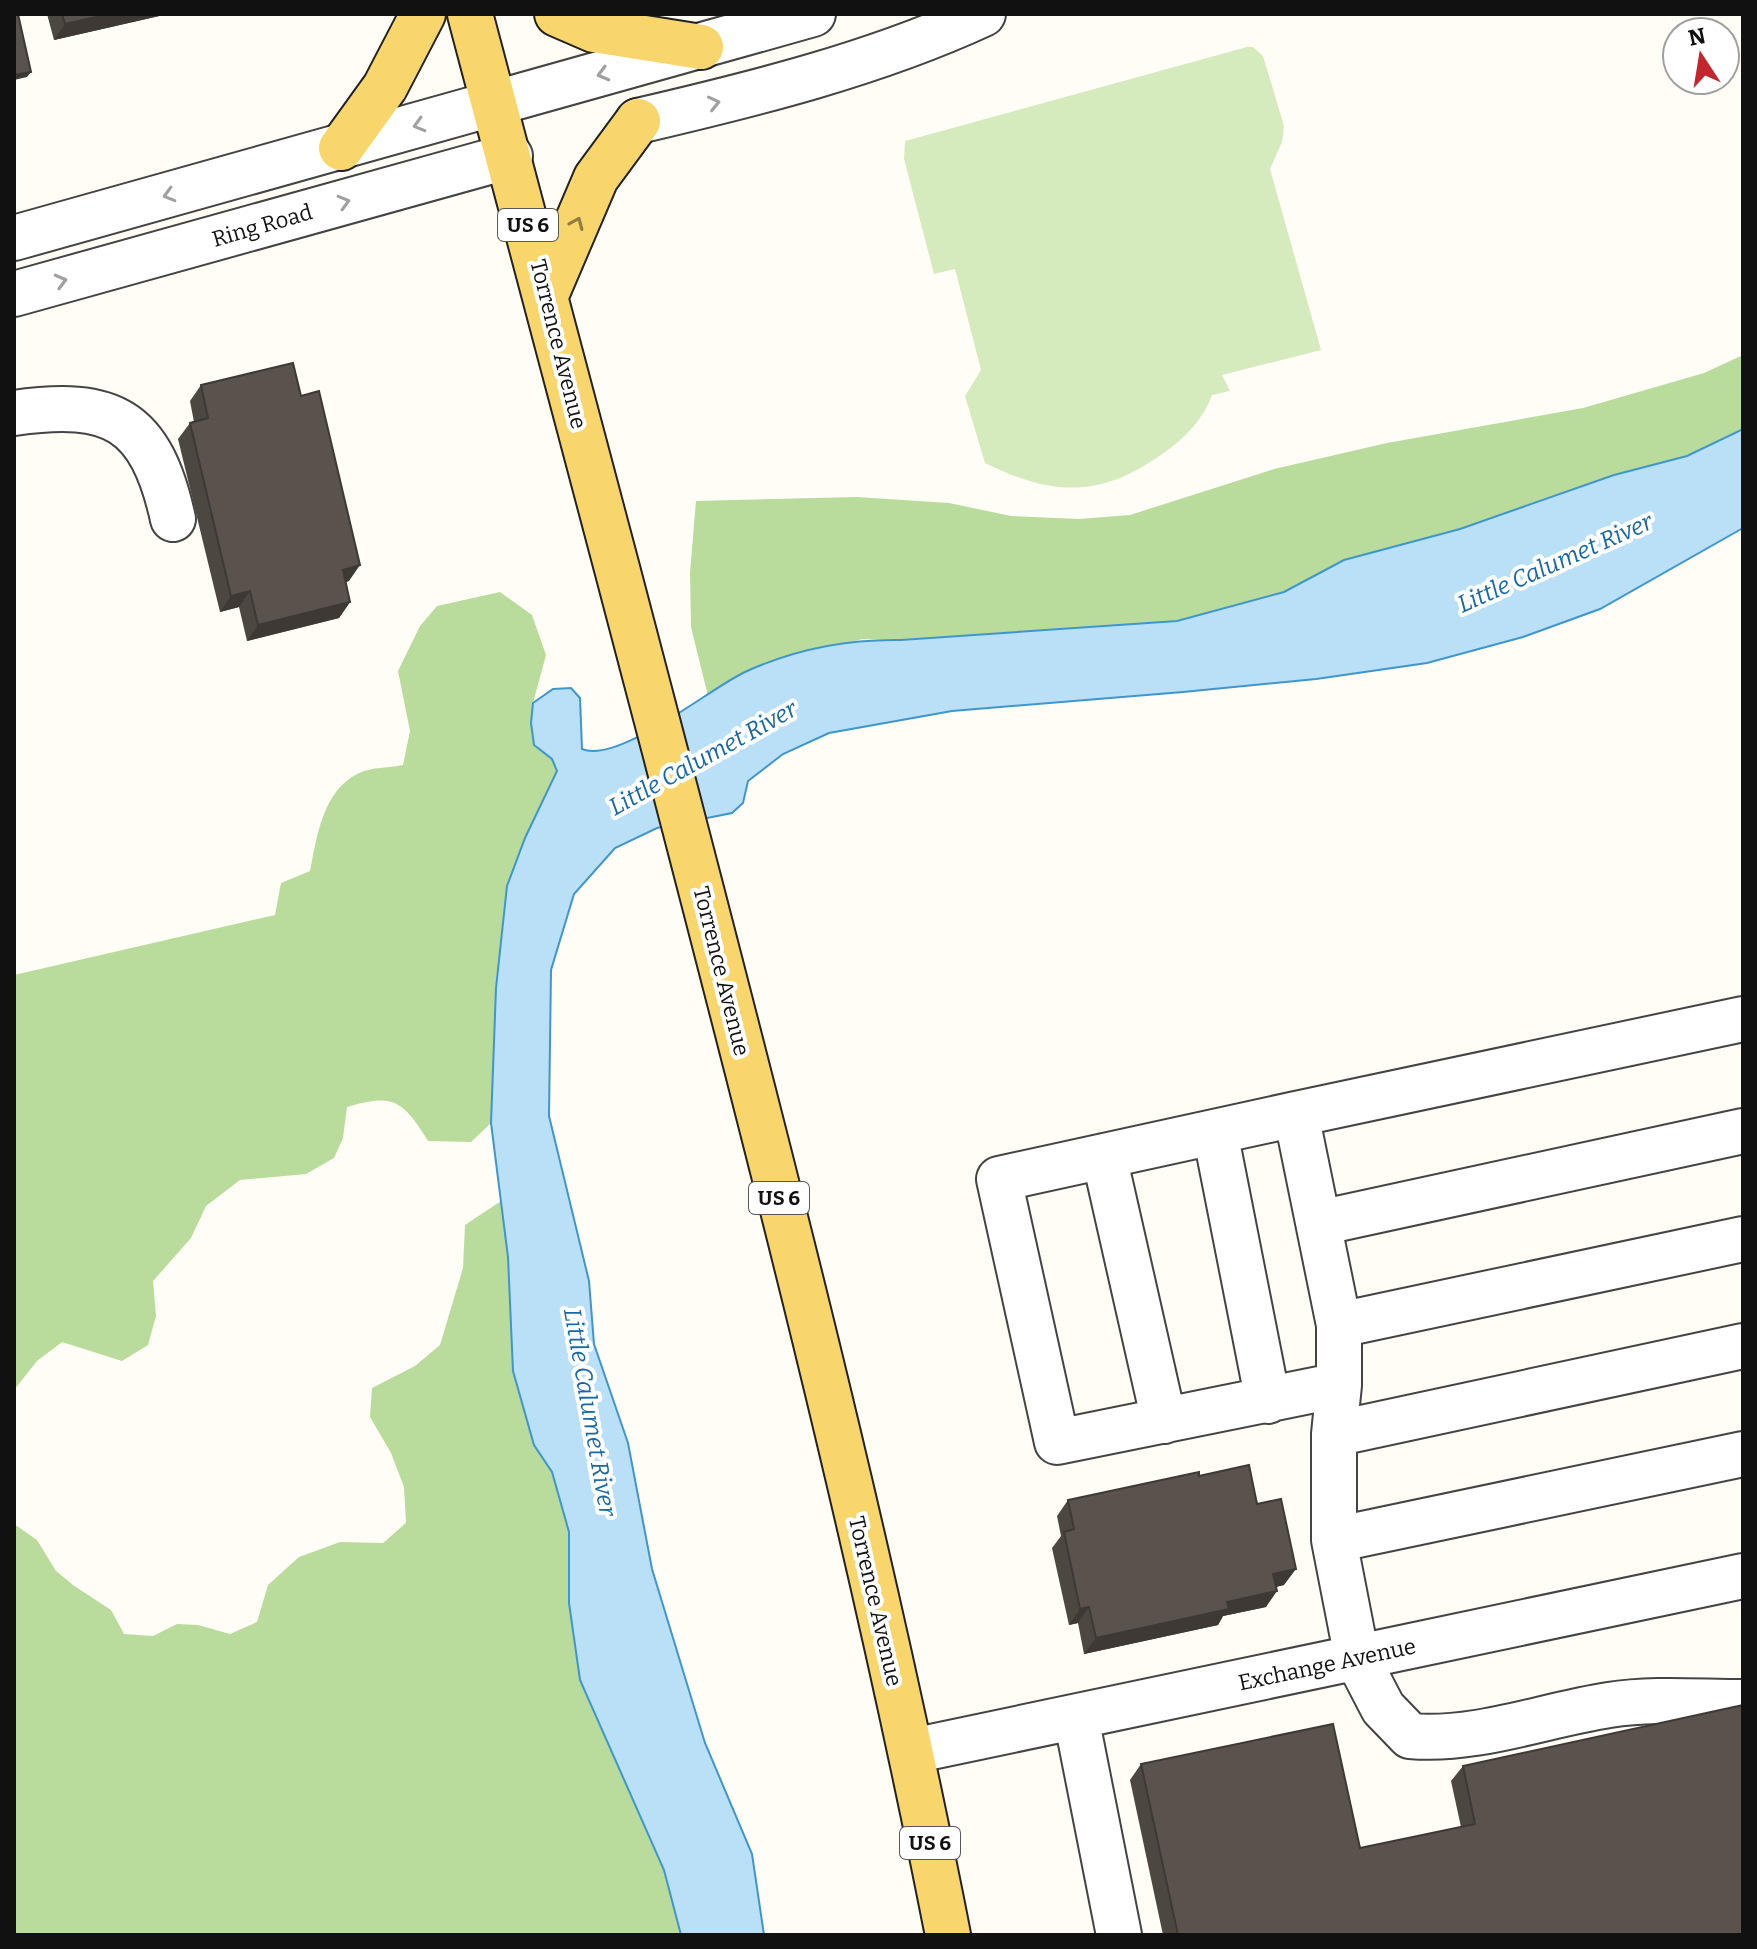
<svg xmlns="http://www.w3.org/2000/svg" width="1757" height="1949" font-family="Bitter,serif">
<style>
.green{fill:#d5ebbd}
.forest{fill:#b9dc9c}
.water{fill:#b9e0f7;stroke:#3f96cf;stroke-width:2}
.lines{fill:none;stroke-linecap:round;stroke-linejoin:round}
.minor-casing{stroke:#444;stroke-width:48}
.major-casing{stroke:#222;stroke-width:48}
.minor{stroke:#fff;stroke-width:44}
.major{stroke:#f9d66b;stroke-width:44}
.wall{fill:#4d4742}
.shaded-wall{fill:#3f3936}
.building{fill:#5a524d;stroke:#3f3936;stroke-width:2}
.oneway{stroke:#a0a0a0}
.oneway2{stroke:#917d42}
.labels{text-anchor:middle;stroke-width:8;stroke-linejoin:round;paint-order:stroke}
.shield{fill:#fff;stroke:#585858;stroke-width:2}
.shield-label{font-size:20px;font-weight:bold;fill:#111}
.street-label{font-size:22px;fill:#111;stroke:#fff}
.water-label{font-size:24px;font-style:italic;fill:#1768a6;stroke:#fff}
</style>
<rect width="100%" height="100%" fill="#fffdf5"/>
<path class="green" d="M1247,47H1253L1263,56L1284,126L1282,142L1270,169L1321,350L1222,375L1230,391L1212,395C1203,419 1186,437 1165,452C1102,498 1054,497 985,463L965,396L981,370L955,269L934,274L904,159L905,141Z"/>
<path class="forest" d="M1743,355V430L1687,456L1614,475L1460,529L1344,560L1284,592L1177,621L901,640L862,639L745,672L708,696L691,627L690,573L696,501L857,497L949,503L1011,516L1079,519L1130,515L1274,469L1387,443L1583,408L1704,373Z
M500,592L532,615L546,655L533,703L534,744L552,759L557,771L525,838L507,886L496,988L491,1123L471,1142L428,1141C403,1101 394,1093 347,1107L343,1138L334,1158L306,1174L240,1180L206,1206L191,1238L153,1281L156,1316L148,1345L122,1361L62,1342L37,1361L14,1390V975L275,915L281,883L310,871C317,836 323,790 359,773C371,767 390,768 403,765L410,731L398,671L420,626L437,606Z
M501,1201L534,1445L552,1472L569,1532V1603L580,1680L664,1870L681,1935H14V1524L37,1540L56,1571L73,1585L111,1610L124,1634L153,1636L177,1624L198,1625L230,1634L257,1622L268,1585L299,1557L340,1542L383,1543L406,1523L404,1487L391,1453L370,1417L372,1388L415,1366L440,1345L463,1268L465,1225Z"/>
<path class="water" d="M1743,429V528L1600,609L1523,637L1427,663L1316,679L1183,692L952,711L829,733L783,754L748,781L743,803L732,813L657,828L615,848L574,894L551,970L549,1116L589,1281L594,1344L628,1443L652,1569L705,1743L752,1854L764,1935H681L664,1870L580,1680L569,1603V1532L552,1472L534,1445L513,1371L508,1257L491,1123L496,988L507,886L525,838L557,771L552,759L534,745L531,723L533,703L553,689L571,688L580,698L582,749C619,764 710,688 745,672C795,649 847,639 901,640L1177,621L1284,592L1344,560L1460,529L1614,475L1687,456Z"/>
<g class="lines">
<g class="minor-casing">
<path id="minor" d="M638,121C754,94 875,64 983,14
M14,238L813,14
M14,294L510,156
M14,413C112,399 151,419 173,519
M1743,1019L1296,1114L1339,1325V1385L1334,1434V1540L1357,1658L1383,1708L1410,1736C1476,1742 1544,1715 1609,1705C1653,1698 1698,1702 1743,1702
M1296,1114L999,1179L1057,1442L1339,1385
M1215,1132L1268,1401
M1104,1156L1164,1421
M1319,1223L1743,1131
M1339,1325L1743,1239
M1334,1434L1743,1346
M1334,1540L1743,1454
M1076,1717L1119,1935
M912,1751L1743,1576"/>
</g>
<g class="major-casing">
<path id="major" d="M470,14C537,261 601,508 666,755C768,1146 870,1538 948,1935
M557,14L594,30L701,47
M341,148L385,87L423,14
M546,295L596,178L638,121"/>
</g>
<use href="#minor" class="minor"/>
<use href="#major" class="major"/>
</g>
<path class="wall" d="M47,14H168L54,40Z
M201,385L349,581L346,582L350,602L339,618L247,641L239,607L220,612L178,439L190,423L194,422L190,401Z
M1199,1476L1257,1504L1284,1585L1276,1587L1266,1607L1223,1616L1218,1625L1084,1654L1078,1623L1069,1625L1052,1548L1061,1536L1057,1516L1068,1500Z
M1141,1764L1360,1848L1461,1827L1451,1781L1463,1766L1743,1935H1163L1130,1780Z"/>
<path class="shaded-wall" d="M110,14H168L54,40L65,24Z
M31,72L27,77L14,80V75Z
M360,565L349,581L332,586L343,570Z
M250,591L239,607L220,612L231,596Z
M350,602L339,618L247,641L258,625Z
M1296,1569L1284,1585L1262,1590L1273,1574Z
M1277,1591L1266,1607L1223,1616L1218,1625L1084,1654L1096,1638L1227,1602Z
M1089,1607L1078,1623L1069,1625L1080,1609Z"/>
<path class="building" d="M14,14H18L31,72L14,75Z
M62,14H110L65,24Z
M293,363L301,396L319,391L360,565L343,570L350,602L258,625L250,591L231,596L190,423L208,418L201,385Z
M1249,1465L1257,1504L1281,1499L1296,1569L1273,1574L1277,1591L1227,1602L1229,1609L1096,1638L1089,1607L1080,1609L1064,1532L1074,1529L1068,1500L1199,1472V1476Z
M1743,1705V1935H1178L1141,1764L1333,1724L1360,1848L1475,1824L1463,1766Z"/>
<defs><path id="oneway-chevron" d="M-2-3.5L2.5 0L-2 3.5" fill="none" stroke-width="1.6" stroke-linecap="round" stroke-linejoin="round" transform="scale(2)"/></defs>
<g class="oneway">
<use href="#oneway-chevron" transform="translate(603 74) rotate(165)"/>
<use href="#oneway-chevron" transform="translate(714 103) rotate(-13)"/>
<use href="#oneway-chevron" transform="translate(419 125) rotate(164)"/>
<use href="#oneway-chevron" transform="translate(169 195) rotate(164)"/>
<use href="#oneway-chevron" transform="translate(344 202) rotate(-16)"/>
<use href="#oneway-chevron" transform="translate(61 281) rotate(-15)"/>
</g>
<use class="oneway2" href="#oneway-chevron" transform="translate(577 223) rotate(-67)"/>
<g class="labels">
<g class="shield">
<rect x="498" y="209" width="60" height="32" rx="6"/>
<rect x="749" y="1182" width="60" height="32" rx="6"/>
<rect x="900" y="1827" width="60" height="32" rx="6"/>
</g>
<g class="shield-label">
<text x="528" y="232">US 6</text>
<text x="779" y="1205">US 6</text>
<text x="930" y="1850">US 6</text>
</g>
<g class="street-label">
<text transform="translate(262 225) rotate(-16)" y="8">Ring Road</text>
<text transform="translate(559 344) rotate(76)" y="8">Torrence Avenue</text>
<text transform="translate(722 971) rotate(76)" y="8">Torrence Avenue</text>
<text transform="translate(876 1601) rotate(77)" y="8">Torrence Avenue</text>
<text transform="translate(1327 1664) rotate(-12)" y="8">Exchange Avenue</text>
</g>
<g class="water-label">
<text transform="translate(1555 563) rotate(-24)" y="8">Little Calumet River</text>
<text transform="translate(703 758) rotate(-29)" y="8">Little Calumet River</text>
<text transform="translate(590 1412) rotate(80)" y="8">Little Calumet River</text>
</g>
</g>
<rect width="1757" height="1949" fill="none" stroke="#111111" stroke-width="32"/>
<g transform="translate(1701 56) rotate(348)"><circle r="38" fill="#ffffff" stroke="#a0a0a0" stroke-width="2"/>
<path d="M0-6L14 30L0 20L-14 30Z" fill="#c4262e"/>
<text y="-12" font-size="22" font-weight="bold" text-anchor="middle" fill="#111111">N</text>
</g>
</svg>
